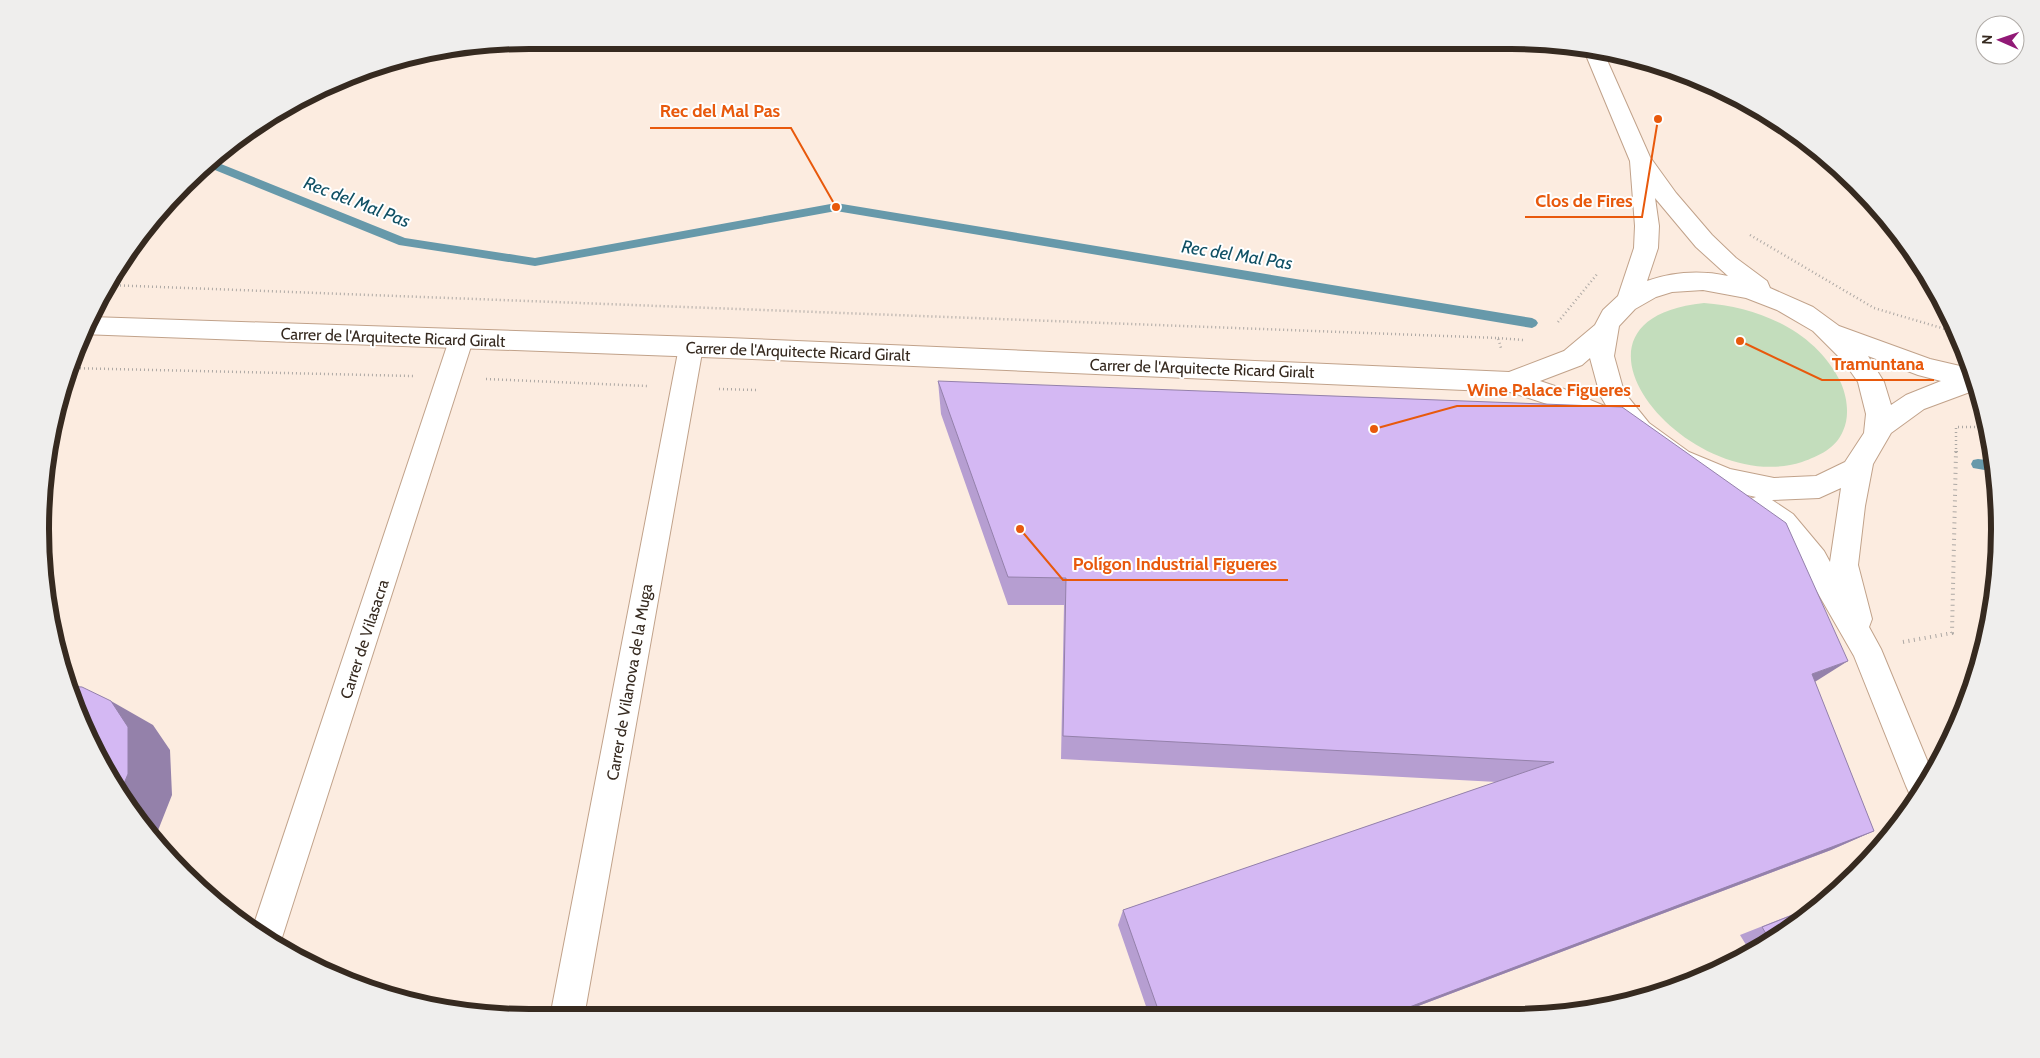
<svg xmlns="http://www.w3.org/2000/svg" width="2040" height="1058" font-family="Cabin,sans-serif">
<style>
.built{fill:#fcece0}
.green{fill:#c3ddbc}
.lines{fill:none;stroke-linecap:round;stroke-linejoin:round}
.stream{fill:#6799aa;fill-rule:evenodd}
.street-casing{stroke:#c1a28a;stroke-width:2}
.secondary-casing{stroke:#c1a28a;stroke-width:2}
.path-far1{stroke:#ada8a4;stroke-width:2.5;stroke-dasharray:1 3;stroke-linecap:butt}
.path{stroke:#ada8a4;stroke-width:4;stroke-dasharray:1 4.5;stroke-linecap:butt}
.street{fill:#fff;fill-rule:evenodd}
.secondary{fill:#fff;fill-rule:evenodd}
.wall{fill:#b69ed1}
.shaded-wall{fill:#9481aa}
.building{fill:#d4b8f3;stroke:#9481aa}
.labels{text-anchor:middle;stroke-width:4;stroke-linejoin:round;paint-order:stroke}
.street-label{font-size:16px;fill:#362a20;stroke:#fff}
.water-label{font-size:18px;font-style:italic;fill:#105064;stroke:#fff}
.rim{fill:none;stroke:#362a20;stroke-width:6}
.leader{fill:none;stroke:#e8590c;stroke-width:2}
.callout-dot{fill:#e8590c;stroke:#fff;stroke-width:2}
.callout-label{font-size:18px;text-anchor:middle;font-weight:bold;fill:#e8590c;stroke:#fff;stroke-width:4;stroke-linejoin:round;paint-order:stroke}
</style>
<rect width="100%" height="100%" fill="#fafafa"/>
<path class="built" d="M529,40L1543,41L1638,57L1728,91L1809,141L1879,207L1935,285L1974,372L1996,465L1999,561L1983,656L1949,746L1878,852L1783,935L1698,981L1575,1014L497,1017L403,1001L312,967L232,917L183,875L123,801L90,745L57,656L44,593L41,497L57,403L77,342L122,258L162,206L231,141L285,105L372,66L434,49Z"/>
<path class="green" d="M1704,303C1759,307 1816,331 1841,383C1847,397 1850,416 1843,431C1836,448 1819,456 1802,462C1689,498 1539,320 1704,303Z"/>
<g class="lines">
<path class="stream" d="M211,160L405,238L535,258L836,203L1532,318L1536,320L1538,323L1536,326L1532,328L836,211L535,266L399,245L205,166Z
M1978,459L1995,461L1996,472L1973,468L1971,464L1973,460Z"/>
<g class="street-casing">
<path id="street" d="M461,330L470,333L473,340L279,947L252,930L449,340L452,333Z
M691,337L700,340L703,347L584,1017H550L679,347L682,340Z"/>
</g>
<g class="secondary-casing">
<path id="secondary" d="M1583,48L1603,51L1650,157L1676,193L1712,235L1736,258L1767,281L1770,288L1813,307L1839,326L1930,359L1973,369L1978,389L1924,409L1891,433L1873,464L1865,506L1858,565L1872,619L1869,627L1881,649L1932,772L1914,798L1911,797L1906,786L1854,656L1804,569L1773,530L1750,515L1746,507L1750,499L1756,497C1708,487 1654,467 1623,427L1613,431L1547,404L1510,392L728,358L81,334L91,317L728,338L1509,372L1564,351L1595,325L1603,310L1618,296L1634,248L1635,226L1630,161ZM1655,198L1696,247L1728,276C1700,270 1673,272 1647,281L1658,248L1659,226ZM1703,290L1746,298L1777,310L1813,331L1844,362L1858,382L1866,414L1864,433L1845,462L1816,476L1774,478L1730,469L1689,452L1649,423L1624,392L1614,356L1619,326L1635,309L1656,297L1672,292ZM1868,356L1918,375L1941,381L1906,395L1891,405L1884,382ZM1590,358L1600,395L1607,407L1564,389L1540,381L1582,365ZM1841,488L1830,562L1824,551L1793,514L1772,500L1819,498Z"/>
</g>
<path class="path-far1" d="M1750,235L1874,308L1945,329L1950,339
M108,285L1498,338L1501,348
M1558,322L1598,273
M1498,338L1523,340
M68,368L413,376
M486,379L647,386
M719,389L756,390
M1956,453V427H1987"/>
<path class="path" d="M1903,642L1952,633L1956,451"/>
<use href="#street" class="street"/>
<use href="#secondary" class="secondary"/>
</g>
<path class="wall" d="M938,381L1815,682L1874,831L1831,850L1397,1014L1149,1015L1118,925L1123,910L1497,782L1061,759L1064,605H1008L941,414Z
M1819,904L1783,935L1751,953L1740,935Z"/>
<path class="shaded-wall" d="M1848,661L1810,685L1812,674Z
M111,701L153,725L170,750L172,795L157,833L153,838L123,801L119,795Z
M1874,831L1831,850L1397,1014H1391Z"/>
<path class="building" d="M938,381L1622,407L1786,523L1848,661L1812,674L1874,831L1391,1014L1160,1015L1123,910L1554,762L1063,736L1066,578L1008,577Z
M68,686L82,687L111,701L128,727V774L119,795L90,745Z
M1818,905L1783,935L1771,942L1762,927Z"/>
<g class="labels">
<g class="street-label">
<text transform="translate(393 337) rotate(2)" y="6">Carrer de l'Arquitecte Ricard Giralt</text>
<text transform="translate(798 351) rotate(2)" y="6">Carrer de l'Arquitecte Ricard Giralt</text>
<text transform="translate(1202 368) rotate(2)" y="6">Carrer de l'Arquitecte Ricard Giralt</text>
<text transform="translate(364 639) rotate(-72)" y="6">Carrer de Vilasacra</text>
<text transform="translate(629 682) rotate(-80)" y="6">Carrer de Vilanova de la Muga</text>
</g>
<g class="water-label">
<text transform="translate(357 202) rotate(21)" y="6">Rec del Mal Pas</text>
<text transform="translate(1237 255) rotate(9)" y="6">Rec del Mal Pas</text>
</g>
</g>
<path d="M0 0H2040V1058H0ZM529 49H1511A480 480 0 0 1 1991 529V529A480 480 0 0 1 1511 1009H529A480 480 0 0 1 49 529V529A480 480 0 0 1 529 49Z" fill="#efeeed" fill-rule="evenodd"/>
<path class="rim" d="M529 49H1511A480 480 0 0 1 1991 529V529A480 480 0 0 1 1511 1009H529A480 480 0 0 1 49 529V529A480 480 0 0 1 529 49Z"/>
<path class="leader" d="M836 207L791 128H650M1658 119L1642 217H1525M1740 341L1822 380H1934M1374 429L1457 406H1640M1020 529L1063 580H1288"/>
<g class="callout-dot">
<circle cx="836" cy="207" r="5"/>
<circle cx="1658" cy="119" r="5"/>
<circle cx="1740" cy="341" r="5"/>
<circle cx="1374" cy="429" r="5"/>
<circle cx="1020" cy="529" r="5"/>
</g>
<g class="callout-label">
<text x="720" y="117">Rec del Mal Pas</text>
<text x="1584" y="207">Clos de Fires</text>
<text x="1878" y="370">Tramuntana</text>
<text x="1549" y="396">Wine Palace Figueres</text>
<text x="1175" y="570">Polígon Industrial Figueres</text>
</g>
<g transform="translate(2000 40) rotate(272)"><circle r="24" fill="#ffffff" stroke="#afaaa6"/>
<path d="M0-4L9 19L0 12L-9 19Z" fill="#911976"/>
<text y="-8" font-size="14" font-weight="bold" text-anchor="middle" fill="#362a20">N</text>
</g>
</svg>
